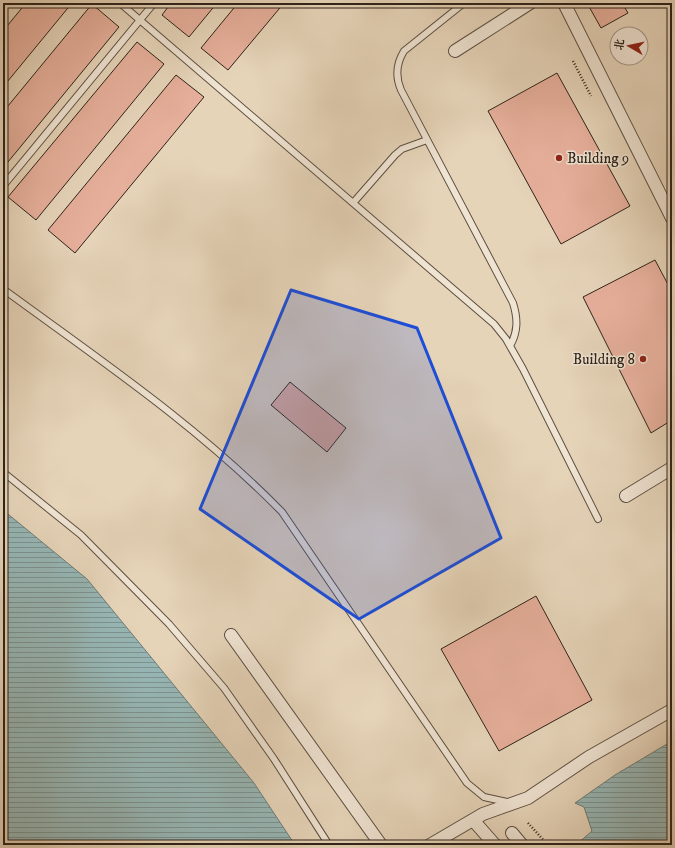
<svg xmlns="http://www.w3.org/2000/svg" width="675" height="848" font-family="'IM FELL DW Pica','Noto Serif SC',serif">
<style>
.water{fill:url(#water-rules);stroke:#6d7c77}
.building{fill:#e6af9b;stroke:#2e2319}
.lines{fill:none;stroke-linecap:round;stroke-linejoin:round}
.service-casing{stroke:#5c4f41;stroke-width:8}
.minor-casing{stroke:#5c4f41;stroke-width:14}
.path{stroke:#2e2319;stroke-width:2.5;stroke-dasharray:1 2;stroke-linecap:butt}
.service{stroke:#efe3d2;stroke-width:6}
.minor{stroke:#efe3d2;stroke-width:12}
.marked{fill:#1d4ed8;fill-opacity:0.2;stroke:#1d4ed8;stroke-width:3;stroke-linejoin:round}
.poi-dot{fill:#8f2418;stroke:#efe3d2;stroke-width:1.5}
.labels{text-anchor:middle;stroke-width:3;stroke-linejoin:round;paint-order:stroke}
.poi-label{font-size:15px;fill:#2e2319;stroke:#efe3d2;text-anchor:start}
</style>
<defs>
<pattern id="water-rules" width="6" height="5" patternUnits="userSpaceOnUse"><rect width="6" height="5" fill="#97b7b6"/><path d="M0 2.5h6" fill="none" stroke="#7c9493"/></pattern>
</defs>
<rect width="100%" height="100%" fill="#e6d4b9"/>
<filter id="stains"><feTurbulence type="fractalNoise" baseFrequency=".005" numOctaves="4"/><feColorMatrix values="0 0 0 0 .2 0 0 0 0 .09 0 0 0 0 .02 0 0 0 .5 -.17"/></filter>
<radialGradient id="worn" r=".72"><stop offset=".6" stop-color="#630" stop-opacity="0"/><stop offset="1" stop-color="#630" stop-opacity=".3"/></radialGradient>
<path class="water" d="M3,510L87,579L254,783L295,845H3Z
M672,741V845H576L592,831L584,807L575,803L615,775Z"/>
<path class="building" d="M26,3H72L3,87V31Z
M171,3H217L189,37L162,15Z
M238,3H284L228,70L201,48Z
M587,3H622L628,13L601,28Z
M92,4L119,27L3,168V112Z
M137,42L164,64L36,220L8,197Z
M557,73L630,206L561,244L488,111Z
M176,75L204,97L75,253L48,230Z
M655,260L672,292V420L651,433L583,297Z
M290,382L346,428L327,452L271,405Z
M536,596L592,700L499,751L441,649Z"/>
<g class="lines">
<g class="service-casing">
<path id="service" d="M120,3L494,324L506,339L523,369L598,519
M464,3L404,51C396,64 395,76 401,90L513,303C518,319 518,332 510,346
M3,186L154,3
M353,203L395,155L402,149L427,140
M3,289C100,360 198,426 282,512L467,783L484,797L507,802
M3,472L81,535L169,624L224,688L274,759L329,845"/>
</g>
<g class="minor-casing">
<path id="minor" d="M564,3L672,218
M455,51L530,3
M626,496L672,468
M231,635L381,845
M473,820L495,845
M512,833L522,845
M430,845L483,814L528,798L589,757L672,710"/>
</g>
<path class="path" d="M573,61L591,96
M528,823L548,845"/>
<use href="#service" class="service"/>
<use href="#minor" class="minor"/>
</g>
<path class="marked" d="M291,290L417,328L501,538L359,619L200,509Z"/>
<g class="poi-dot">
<circle cx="559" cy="158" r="4"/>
<circle cx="643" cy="359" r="4"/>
</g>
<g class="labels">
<g class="poi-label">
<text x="567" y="163">Building 9</text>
<text x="635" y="364" text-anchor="end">Building 8</text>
</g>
</g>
<rect width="675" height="848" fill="none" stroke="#e6d4b9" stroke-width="16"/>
<rect x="4" y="4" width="667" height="840" fill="none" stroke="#2e2319" stroke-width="2"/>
<rect x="8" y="8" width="659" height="832" fill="none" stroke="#2e2319"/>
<g transform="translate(629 46) rotate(279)"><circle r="19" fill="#efe3d2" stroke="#a29688"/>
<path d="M0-3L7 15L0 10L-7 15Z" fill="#8f2418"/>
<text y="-6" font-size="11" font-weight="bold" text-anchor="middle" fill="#2e2319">北</text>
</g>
<rect width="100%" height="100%" filter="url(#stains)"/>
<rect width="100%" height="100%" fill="url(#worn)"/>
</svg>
